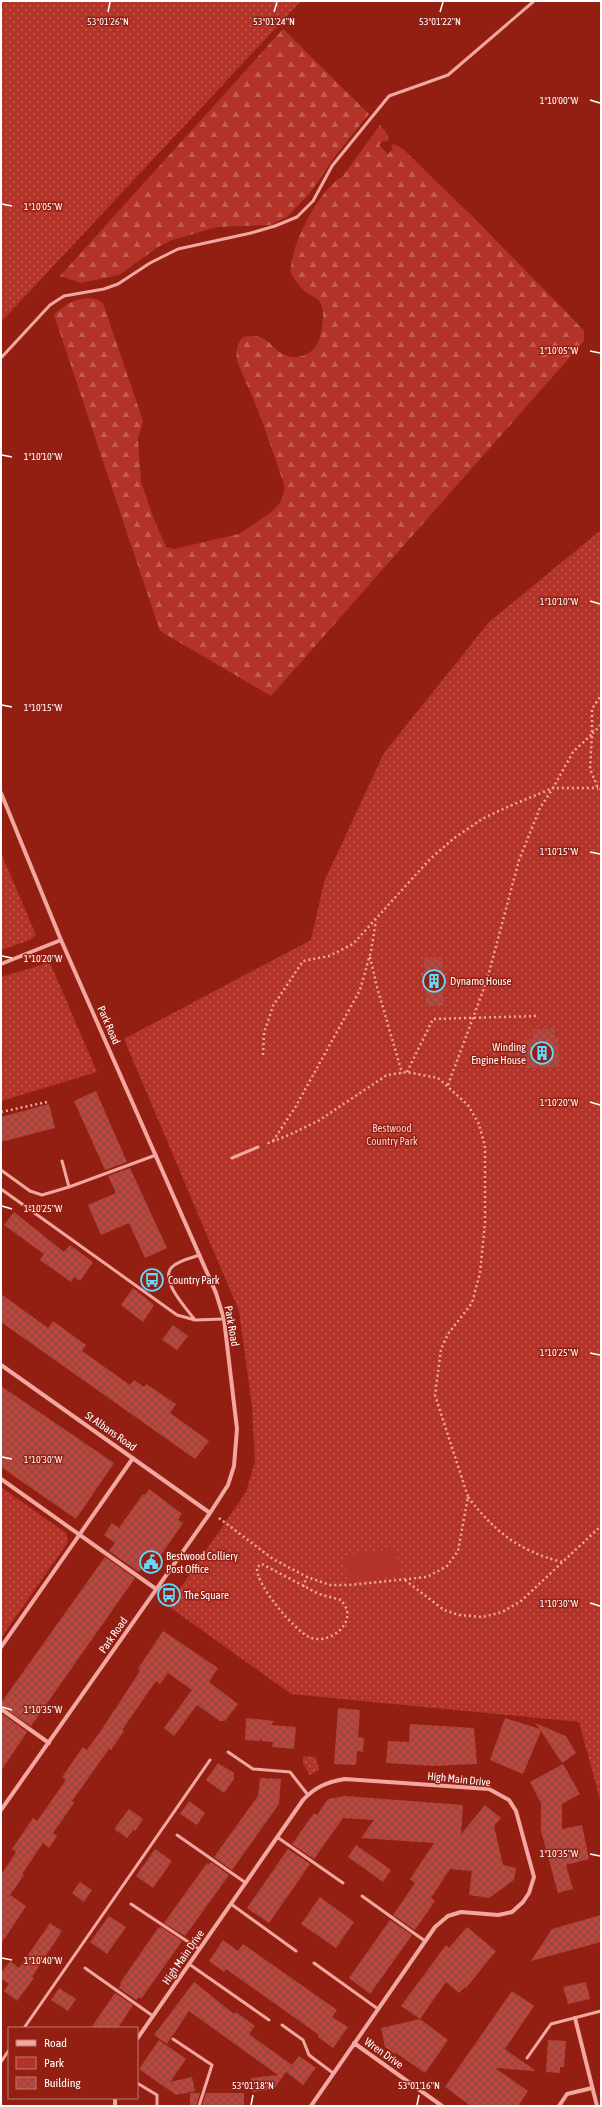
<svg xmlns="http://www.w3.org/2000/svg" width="602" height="2107" font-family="'Asap Condensed',sans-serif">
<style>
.green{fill:url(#green-dots)}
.forest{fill:url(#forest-firs)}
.pitch{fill:#b43329}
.building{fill:url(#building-cross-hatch)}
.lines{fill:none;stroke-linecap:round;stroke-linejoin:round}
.path{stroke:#f2a7a1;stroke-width:2.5;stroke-dasharray:2 3;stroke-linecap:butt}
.service{stroke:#f2a7a1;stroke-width:3}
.minor{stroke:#f2a7a1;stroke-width:4}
.ticks{fill:none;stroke:#fff;stroke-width:1.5}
.labels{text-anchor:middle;stroke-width:3;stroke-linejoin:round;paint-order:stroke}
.poi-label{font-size:11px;fill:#fff;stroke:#931f13;text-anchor:start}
.street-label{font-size:11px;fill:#fff;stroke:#931f13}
.park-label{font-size:11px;fill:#fdccc8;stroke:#931f13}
.ticks-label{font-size:10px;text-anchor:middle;fill:#fff;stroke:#931f13;stroke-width:3;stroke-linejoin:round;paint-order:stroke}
</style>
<defs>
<pattern id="green-dots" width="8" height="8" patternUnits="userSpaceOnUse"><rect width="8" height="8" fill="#b43329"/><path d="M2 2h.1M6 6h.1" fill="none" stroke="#c35c54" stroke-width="1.8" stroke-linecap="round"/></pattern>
<pattern id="forest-firs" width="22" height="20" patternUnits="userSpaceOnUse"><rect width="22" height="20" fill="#b43329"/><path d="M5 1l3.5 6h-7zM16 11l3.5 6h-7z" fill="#c35c54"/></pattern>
<pattern id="building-cross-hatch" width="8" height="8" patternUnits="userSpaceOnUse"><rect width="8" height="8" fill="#bc463c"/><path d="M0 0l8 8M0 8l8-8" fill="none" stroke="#844944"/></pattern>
</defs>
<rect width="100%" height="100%" fill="#931f13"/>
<path class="green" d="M1,1H301L1,322Z
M601,530V1803L579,1722L291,1694L168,1606L246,1492L255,1461L252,1406L239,1311L124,1039L311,940L324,882L384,753L489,622Z
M1,853L36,935L30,940L1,950Z
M48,963L51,965L97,1072L1,1101C1,1090 4,1046 1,1041V977Z
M1,1487L66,1533L68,1542L1,1638Z
M303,1756L316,1757L319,1770L310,1775L303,1764Z"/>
<path class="forest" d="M283,29L369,114L336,155L310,193L287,217L270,225L217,227L172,240L158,247L119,275L81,283L60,276Z
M380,125L386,132L389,139L386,142L384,140L379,145L388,154L393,149L391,147L393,144L402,148L476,220L572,318L584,331V341L271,696L160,631L54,315C66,303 86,291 103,303L143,421L138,439L141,482L153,517L166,547L174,549L239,534L270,513L280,503L284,492V484L260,415L237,361C236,352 236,342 244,337C250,336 256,335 262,338C270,341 274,349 281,353C296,363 316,354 320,337C322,328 325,312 321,304C318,297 309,295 304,291C299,286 295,280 291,274C288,248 320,188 343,176Z"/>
<path class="pitch" d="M396,1548L400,1575L348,1583L344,1556Z"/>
<path class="building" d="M424,957H442L444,1005L426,1006Z
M555,1028V1039H558L560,1067L525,1068L524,1040L533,1039L532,1029Z
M96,1091L127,1162L105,1170L74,1101Z
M49,1104L55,1128L1,1142V1117Z
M130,1168L167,1248L145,1258L129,1223L101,1235L88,1205L116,1193L108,1176Z
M14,1212L64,1252L70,1245L93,1262L80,1281L74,1277L71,1282L40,1260L44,1254L4,1225Z
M133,1288L154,1305L143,1322L121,1305Z
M1,1294L48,1328L53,1321L86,1345L82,1351L130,1385L134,1380L144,1387L146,1384L176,1404L170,1413L209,1441L195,1459L1,1322Z
M173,1325L188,1336L177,1350L162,1340Z
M1,1386L114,1463L76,1519L1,1467Z
M149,1489L182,1514L178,1520L183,1523L152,1568L145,1563L139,1572L109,1551L115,1543L104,1535L112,1523L119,1528L143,1494L145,1495Z
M105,1557L135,1578L31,1726L1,1706V1703Z
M163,1631L218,1668L209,1682L238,1704L225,1721H220L197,1705L174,1736L164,1728L192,1690L168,1673L160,1684L156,1681L122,1730L124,1731L118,1740L111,1750L109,1749L72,1801L74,1803L53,1833L57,1836L49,1848L43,1843L22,1874L24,1875L10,1895L26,1906L1,1944V1875L16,1852L12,1849L33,1818L37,1821L66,1780L62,1777L83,1747L87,1750L102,1729L140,1671L138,1669Z
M338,1708L360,1710L358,1737L364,1738L363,1752L357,1751L356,1765L334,1764Z
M1,1713L27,1732L1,1771Z
M246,1718L274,1721L271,1725L296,1727L294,1749L272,1747L273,1742L262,1741V1738L260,1741L245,1740Z
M505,1718L540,1729L535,1723L566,1736L576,1753L562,1763L541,1731L523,1774L490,1760Z
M410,1724L474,1728L477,1764L433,1766L386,1763L388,1741L409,1742Z
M218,1763L234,1773V1779L224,1793L206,1780Z
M563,1764L580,1794L562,1804V1829L582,1825L589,1859L566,1865L573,1889L558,1893L541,1831V1803L530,1782Z
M260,1778L281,1779L279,1804L232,1870L214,1857L258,1796Z
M345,1796L463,1805L461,1834L485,1805L501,1818L494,1826L503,1865L516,1868L514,1880L489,1898L469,1895L472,1871L450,1869L431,1898L435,1901L415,1930L393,1915L415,1883L410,1879L434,1843L361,1838L374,1820L343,1818L314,1859L292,1844L314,1813L317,1815L328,1799Z
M189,1801L205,1813L197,1825L180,1814Z
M129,1809L143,1819L135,1831L133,1830L127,1838L114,1829Z
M356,1845L391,1870L383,1882L348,1857Z
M155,1849L172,1861L153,1888L136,1876Z
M288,1849L310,1864L269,1923L247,1908Z
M211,1862L229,1875L185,1936L164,1923L207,1863L209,1864Z
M80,1882L92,1890L84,1902L72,1893Z
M320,1897L354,1922L336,1948L301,1924Z
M601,1915V1942L531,1961L552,1929Z
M109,1916L126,1927L107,1954L90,1942Z
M390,1920L412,1935L370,1994L349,1978Z
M50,1923L62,1931L32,1977L34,1978L17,2001L4,1991L9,1984L1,1979V1973L10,1961L19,1968Z
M161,1927L182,1941L141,1999L139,1997L136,2000L119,1988L121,1984L120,1983L158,1928Z
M467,1927L496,1951L466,1988L465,1987L459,1993L446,1982L420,2019L448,2040L425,2073L396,2053L395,2054L385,2047L381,2028L420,2019L401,2006L446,1945L449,1948Z
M223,1940L238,1951L243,1944L337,2010L332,2017L348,2027L333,2048L318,2037L319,2035L226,1969L224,1972L209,1961Z
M194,1982L234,2014L236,2012L255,2026L249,2034L271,2050L292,2065L299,2056L316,2068L303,2085L286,2072L274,2089L253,2092L251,2078L278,2075L189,2011L167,2044L154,2035Z
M586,1982L590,1999L568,2004L563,1987Z
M59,1988L76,1999L68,2011L51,2000Z
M512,1991L534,2006L505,2049L536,2071L495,2068L528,2091L518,2106H471L445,2087Z
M115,1993L133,2005L118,2028H91Z
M159,2040L186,2059L170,2082L192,2077L195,2091L176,2095L139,2069Z
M548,2040L566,2041L564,2067H560V2073L546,2072Z
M190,2093H200L196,2106H190Z
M206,2093H244V2106H202Z"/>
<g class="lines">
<path class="path" d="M601,725L592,734L590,769L598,788L601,789
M370,957L377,987L402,1073
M263,1055L264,1033L273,1006L303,961L329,956L353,944L430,859L453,839L482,819L505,808L553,788L573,752L592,734V709L601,695
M407,1072L433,1019L537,1016
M448,1085L487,980L519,860L540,808L553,788H598
M1,1112L47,1102
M273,1141L296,1106L360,990L371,951L376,921
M468,1497C495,1532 519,1551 562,1562
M219,1518L273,1559L307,1577L330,1585H349L427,1577L447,1566L458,1551L468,1497L435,1395L441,1349L448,1334L472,1303L480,1273L485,1223V1147L479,1124L468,1105L438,1078L407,1072L387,1075L318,1121L289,1135L266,1144
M262,1564L319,1594L341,1600C343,1603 346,1607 347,1610C351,1629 325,1645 309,1637C294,1630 255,1584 257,1567Z
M405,1580L444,1610L459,1615L483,1617L502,1612L521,1601L601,1526
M303,1587L307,1577"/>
<path class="service" d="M1,358L50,305L64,296L104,289L118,284L150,263L178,249L251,233L275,226L297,217L313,201L332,166L389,96L448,75L534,1
M232,1158L258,1147
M62,1161L69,1187
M1,1170L30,1191L42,1195L69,1187L156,1155
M1,1189L177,1315L195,1320
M200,1255C191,1258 179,1260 172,1267C159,1280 187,1309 195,1320L224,1319
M228,1752L253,1769L290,1772L308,1795
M177,1835L246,1883
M277,1837L343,1883
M362,1896L425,1941
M131,1904L199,1949
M231,1904L296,1951
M314,1963L378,2009
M189,1964L269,2020
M85,1968L153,2016
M282,2025L303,2040L309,2055L333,2073
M24,2028L210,1760
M173,2039L212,2065L199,2106
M527,2058L551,2024L601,2011
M1,2062L9,2050
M137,2083L157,2095V2106"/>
<path class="minor" d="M1,793L61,940L216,1293L224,1319L237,1429L234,1466L228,1485L210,1513L1,1810
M1,964L61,940
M1,1365L210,1513
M1,1479L156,1589
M1,1647L133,1458
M1,1709L49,1743
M575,2018L597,2106
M137,2039L303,1800C315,1787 327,1782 345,1779L489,1789L509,1800L516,1811L534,1877L529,1893L523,1902L512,1912L498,1915L461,1912L448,1916L435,1927L311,2106
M354,2043L442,2106
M115,2106V2098
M559,2106L567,2094L592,2088"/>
</g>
<path class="ticks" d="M108,12L110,2M274,12L277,2M440,12L443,2M590,100L600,103M2,204L12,206M590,351L600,353M2,455L12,457M590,601L600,604M2,705L12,707M590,852L600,854M2,956L12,958M590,1102L600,1105M2,1206L12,1209M590,1353L600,1355M2,1457L12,1459M590,1603L600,1606M2,1707L12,1710M590,1854L600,1856M2,1958L12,1960M251,2105L253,2095M417,2105L419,2095"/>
<defs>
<g id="building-ring" transform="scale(1.15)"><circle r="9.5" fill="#931f13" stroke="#62d9ff" stroke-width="1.5"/><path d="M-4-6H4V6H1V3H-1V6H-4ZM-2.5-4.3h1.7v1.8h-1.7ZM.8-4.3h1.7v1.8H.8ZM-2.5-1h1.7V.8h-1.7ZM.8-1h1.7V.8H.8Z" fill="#62d9ff"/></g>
<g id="bus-ring" transform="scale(1.15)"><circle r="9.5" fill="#931f13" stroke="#62d9ff" stroke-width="1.5"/><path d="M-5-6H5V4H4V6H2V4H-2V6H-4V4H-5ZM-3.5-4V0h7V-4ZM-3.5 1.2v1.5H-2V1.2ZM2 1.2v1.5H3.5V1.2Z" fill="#62d9ff"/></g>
<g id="civic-ring" transform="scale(1.15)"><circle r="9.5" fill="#931f13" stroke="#62d9ff" stroke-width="1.5"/><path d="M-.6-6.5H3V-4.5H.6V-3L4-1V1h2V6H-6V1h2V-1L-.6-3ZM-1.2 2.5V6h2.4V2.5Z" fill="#62d9ff"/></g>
</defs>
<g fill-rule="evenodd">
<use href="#building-ring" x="434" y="981"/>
<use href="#building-ring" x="542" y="1053"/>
<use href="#bus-ring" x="152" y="1280"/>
<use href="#civic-ring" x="151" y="1562"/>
<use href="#bus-ring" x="169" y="1595"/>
</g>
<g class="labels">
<g class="poi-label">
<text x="450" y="985">Dynamo House</text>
<text x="526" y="1051" text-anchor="end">Winding<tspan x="526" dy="13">Engine House</tspan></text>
<text x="168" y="1284">Country Park</text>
<text x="166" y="1560">Bestwood Colliery<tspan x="166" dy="13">Post Office</tspan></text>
<text x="184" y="1599">The Square</text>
</g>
<g class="street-label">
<text transform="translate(109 1025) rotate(66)" y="4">Park Road</text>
<text transform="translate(232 1326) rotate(80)" y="4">Park Road</text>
<text transform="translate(111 1431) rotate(35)" y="4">St Albans Road</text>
<text transform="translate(113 1635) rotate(-55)" y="4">Park Road</text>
<text transform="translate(459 1779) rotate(6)" y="4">High Main Drive</text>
<text transform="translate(183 1957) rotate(-55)" y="4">High Main Drive</text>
<text transform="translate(384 2053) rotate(35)" y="4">Wren Drive</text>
</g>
<g class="park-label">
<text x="392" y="1132">Bestwood<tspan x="392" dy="13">Country Park</tspan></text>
</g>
</g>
<g class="ticks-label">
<text x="108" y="25">53°01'26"N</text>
<text x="274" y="25">53°01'24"N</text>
<text x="440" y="25">53°01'22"N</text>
<text x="559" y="104">1°10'00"W</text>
<text x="43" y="210">1°10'05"W</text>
<text x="559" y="354">1°10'05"W</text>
<text x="43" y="460">1°10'10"W</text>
<text x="559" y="605">1°10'10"W</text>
<text x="43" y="711">1°10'15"W</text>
<text x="559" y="855">1°10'15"W</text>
<text x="43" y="962">1°10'20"W</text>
<text x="559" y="1106">1°10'20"W</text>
<text x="43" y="1212">1°10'25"W</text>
<text x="559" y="1356">1°10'25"W</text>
<text x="43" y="1463">1°10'30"W</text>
<text x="559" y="1607">1°10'30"W</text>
<text x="43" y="1713">1°10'35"W</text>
<text x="559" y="1857">1°10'35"W</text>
<text x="43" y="1964">1°10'40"W</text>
<text x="253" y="2089">53°01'18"N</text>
<text x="419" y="2089">53°01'16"N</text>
</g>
<rect width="602" height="2107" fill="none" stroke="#ffffff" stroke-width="4"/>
<rect x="8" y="2027" width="130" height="72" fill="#931f13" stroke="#be7971"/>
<rect x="16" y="2040" width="20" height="6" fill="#f2a7a1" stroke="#be7971"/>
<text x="44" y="2047" font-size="12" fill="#ffffff">Road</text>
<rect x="16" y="2057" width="20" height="12" fill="#b43329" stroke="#be7971"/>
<text x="44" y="2067" font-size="12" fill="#ffffff">Park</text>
<rect x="16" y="2077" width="20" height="12" fill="url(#building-cross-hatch)" stroke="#be7971"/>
<text x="44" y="2087" font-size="12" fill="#ffffff">Building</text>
</svg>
